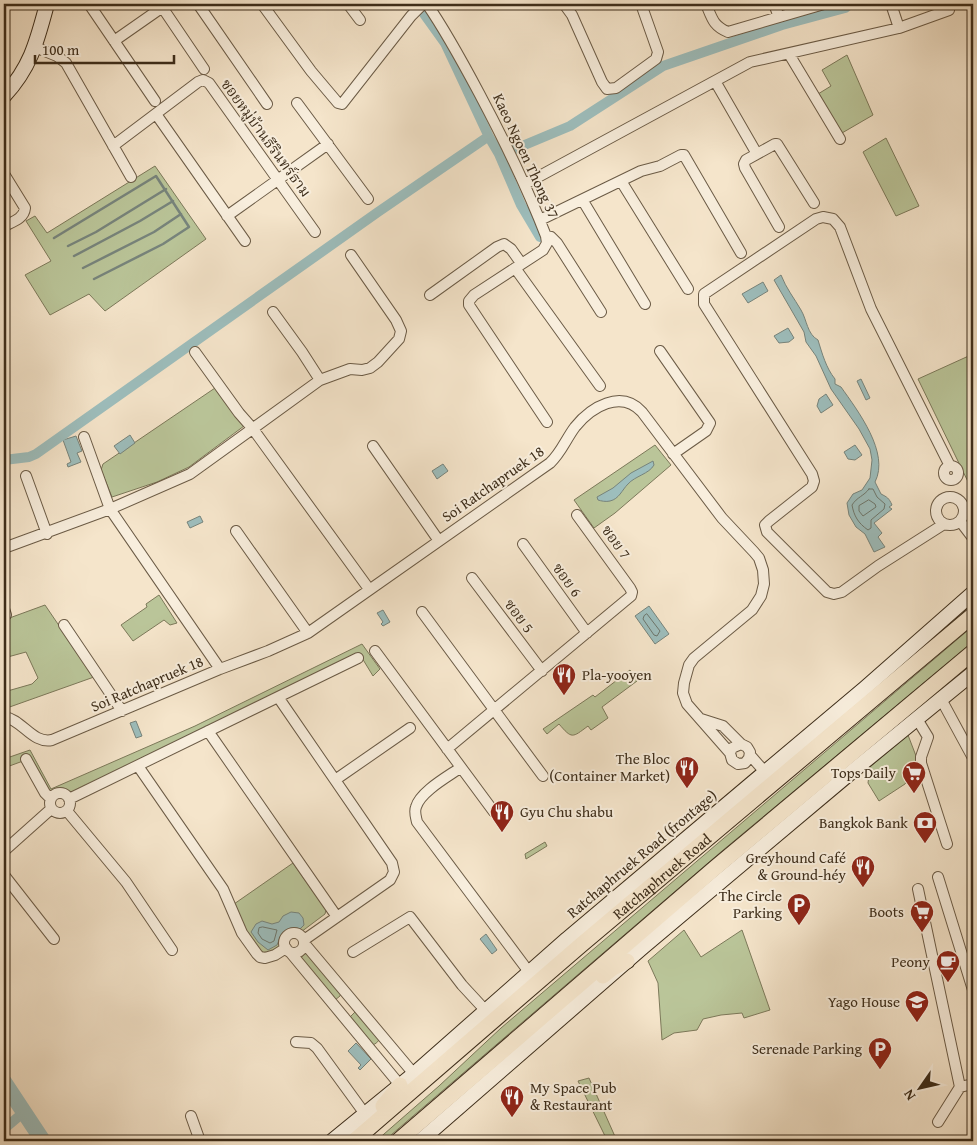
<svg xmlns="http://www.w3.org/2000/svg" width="977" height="1145" font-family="'Gentium Book Plus','Noto Serif Thai',serif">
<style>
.green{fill:#bac599;stroke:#7c795a}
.water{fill:#9dbebd;stroke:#77847c}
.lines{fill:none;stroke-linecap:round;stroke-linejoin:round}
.shore{stroke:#6d766c;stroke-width:1}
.stream{stroke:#77847c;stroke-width:2.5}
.canal{stroke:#9dbebd;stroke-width:10}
.river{stroke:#9dbebd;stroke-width:16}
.street-casing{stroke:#6b5b46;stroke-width:12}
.secondary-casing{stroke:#3d2d1a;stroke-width:16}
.primary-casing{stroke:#3d2d1a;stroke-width:17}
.street{stroke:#f8eedd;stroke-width:10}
.secondary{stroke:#f8eedd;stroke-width:14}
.primary{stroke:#f5e5cb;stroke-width:15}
.labels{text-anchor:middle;stroke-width:4;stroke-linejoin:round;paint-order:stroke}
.street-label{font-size:15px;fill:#3d2d1a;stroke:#f8eedd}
.poi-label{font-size:15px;fill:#3d2d1a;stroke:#f8eedd;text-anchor:end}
</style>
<rect width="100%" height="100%" fill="#f5e5cb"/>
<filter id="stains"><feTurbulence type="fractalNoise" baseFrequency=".004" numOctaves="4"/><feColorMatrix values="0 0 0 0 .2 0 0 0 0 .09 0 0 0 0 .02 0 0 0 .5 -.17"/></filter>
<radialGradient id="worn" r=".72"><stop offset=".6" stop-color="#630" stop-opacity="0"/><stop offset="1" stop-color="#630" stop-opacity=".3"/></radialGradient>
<path class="green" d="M847,55L873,115L842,133L818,94L831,86L822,70Z
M886,138L919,206L896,216L863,152Z
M155,166L206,239L105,311L89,294L50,315L25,275L51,261L26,221L35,216L47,233Z
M973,354V492L918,379Z
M215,388L244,426L189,467L157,482L112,497L101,470L103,464Z
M655,445L671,465L615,513L594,528L574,500Z
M159,595L177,623L170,625L164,620L133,641L121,625L147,607L146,604Z
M45,605L94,677L4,709V692L32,684L38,678L26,652L4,658V620Z
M973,626V642L722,851L384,1141H376L439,1086L501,1028Z
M362,644L380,669L373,676L359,653L70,795L63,792H47L28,755L21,757L23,761L4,768V759L30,750L51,789L195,726Z
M630,670L637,681L602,707L608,718L591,730L588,726C572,738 572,739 559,724L547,734L543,729L593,695L595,697Z
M908,735L921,769L918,772H913L905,784L879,801L868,783L870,767Z
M545,842L547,846L526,859L525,854Z
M293,863L326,910L325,914L301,932H289L283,937L281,945L266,955C247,941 243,925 234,904Z
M684,930L701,957L742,930L770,1010L744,1018L742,1013L721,1015L703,1019L697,1030L674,1033L662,1040L658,983L648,961Z
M306,952L341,993L340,996L335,1000L301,958Z
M356,1011L380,1038C378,1042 376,1044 372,1045L350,1017Z
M589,1078L617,1141H597L606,1138L578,1081Z"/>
<path class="water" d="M781,275C786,288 794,298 801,310C807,320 807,334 818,340C822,353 826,368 835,379V384L841,387C858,411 890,453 875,482L881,494C887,497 889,498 892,505L889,507L892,509L874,523L882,533L878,537L885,547L874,552L865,534L856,527L849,515L847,503L853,494L862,490L870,478L872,460L870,449L859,429L831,389L816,356L806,342L804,332L774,280Z
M763,282L768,291L748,303L742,294Z
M788,328L794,338L789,342L779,343L774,336Z
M861,379L870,398L866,400L857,381Z
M826,394L833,405L821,413L817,406L819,399Z
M130,435L135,443L120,454L114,446Z
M76,436L82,451L77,453L81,462L68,467L67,464L71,462L63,440Z
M855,445L862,455L855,460L848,459L844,452Z
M653,461L654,465C649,474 635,476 628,484C622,490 619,499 610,501C606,502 601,501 598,500L597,497L613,488L631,473Z
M443,464L448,471L437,479L432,471Z
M200,516L203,522L190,528L187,522Z
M649,606L669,634L655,644L635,616Z
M383,610L390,622L383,626L381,624L383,622L377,613Z
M136,721L142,736L136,738L130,723Z
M291,912L299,913L303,918L304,925L300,929L288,930L281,935L277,945L268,950L258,942L251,932L256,924L262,921L272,924L279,922L283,916Z
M486,934L497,950L492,954L480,939Z
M356,1043L371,1059L360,1070L358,1068L361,1065L348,1051Z"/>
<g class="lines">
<path class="shore" d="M869,489H873L877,497L885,504L884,509L871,520V528L868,530C858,523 854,516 852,505C857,497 864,496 869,489Z
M869,500L875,504L876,507L863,516L859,511V506Z
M647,614L660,631L657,636L654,635L643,619L644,616Z
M263,927L277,930L274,941L270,943L262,939L258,933L259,928Z"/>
<path class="stream" d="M54,238L156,176L189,227L163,244L94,279
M68,246L96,232L166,189
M74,256L140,221L173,201
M83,268L154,232L181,214"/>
<path class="canal" d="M417,4L445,43L489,137
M499,154L521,205L540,237
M4,460L29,457L36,454L378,212L486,138L489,137L499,154L515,149L570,126L663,66L782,25L845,8L850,4
M4,1129L24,1112"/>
<path class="river" d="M4,1082L43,1141"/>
<g class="street-casing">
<path id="street" d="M89,4L155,101
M160,4L204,69
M198,4L267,104
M262,4L311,71L338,103L342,104L411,16L423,4
M348,4L360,20
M427,4C447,33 463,63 479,93C504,140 527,187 546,236L547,243L543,250L474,295L469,301V305L547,422
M564,4L572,15L602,82L607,89L616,88L656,59L658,52L641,4
M706,4C712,18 713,26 728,32L824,4
M774,4L779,17
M891,4L899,28
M114,41L167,4
M35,47L57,56L66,63L131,177
M789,54L840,139
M715,81L757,154
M297,103L368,199
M156,114L245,241
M113,146L198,82L203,80L209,83L315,232
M4,174L25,208C24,219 12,222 4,226
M621,181L688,289
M525,184L750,62L899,28L949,10
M583,201L645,304
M227,216L328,144
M540,220L641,171L660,166L681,155H684L741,253
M779,227L745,168L744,164L746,160L775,144H777L814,203
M546,236L551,237L557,243L601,312
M515,268L600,386
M430,295L497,247L504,244L511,249L521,263
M273,312L302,352L320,380
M660,351L710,423L706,431L673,454
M195,352L239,413L253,429L369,589
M84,437L110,509L220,669
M373,446L439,541
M944 473a7 7 0 1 1 14 0a7 7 0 1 1-14 0Z
M26,476L47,534
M936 511a14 14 0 1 1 28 0a14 14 0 1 1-28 0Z
M960,521L973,538
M944,524L878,566L842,592L834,594L827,592L767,532L765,525L769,521L812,487L814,481L812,474L704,304V294L816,219L823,217L833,219L840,227L871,309L950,466
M236,531L308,633
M523,544L587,633
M4,548L110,509L190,474L320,380L350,369L362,370L370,368L378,362L399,339L401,331L396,320L351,255
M472,578L542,671
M4,609L6,615
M422,612L543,776
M64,625L122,711
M375,651L494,812
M278,697L392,863L394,872L390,880L304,940
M941,699L973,758
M4,717C22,719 32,744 52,740L220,669L268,651L308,633L550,463C561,453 566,439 575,427C591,407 621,389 642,412L722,518L754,552L759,558L763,570L764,584L761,596L752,610L694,658L689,665L684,683L683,693L687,704L730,753
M701,719L723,726L741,744L747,747L750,752L749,758L745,763L738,764L732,760L730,753L732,748L741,744
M917,719L928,737L921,757V763L947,844
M208,731L337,917
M447,749L631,596L632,592L630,588L577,515
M750,755L764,771
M26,759L45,793L51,799
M138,766L223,889L242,933L257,954L260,957L265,958L275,955L286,948
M460,768C447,777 420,792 416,807C414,812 416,817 417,822L529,972
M335,780L410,728
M50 803a10 10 0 1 1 20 0a10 10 0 1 1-20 0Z
M69,799L358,658
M67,811L126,882L172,950
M4,851L51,809
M4,875L54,939
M938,877L973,990
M918,889L960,1087
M284 943a10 10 0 1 1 20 0a10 10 0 1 1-20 0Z
M304,943L414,1074
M290,952L400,1085
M353,952L410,917L462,985L486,1011
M296,1042L311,1043L317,1048L365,1114
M191,1116L200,1141
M938,1122L960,1087L973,1084"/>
</g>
<g class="secondary-casing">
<path id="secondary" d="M4,96C31,67 37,41 47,4
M332,1141L414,1074L567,939L865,688L973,593
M420,1141L643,947L849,774L973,673"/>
</g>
<g class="primary-casing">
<g id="primary">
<path d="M603,976L613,968L627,961"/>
<path d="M383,1106L400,1085"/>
<path id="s1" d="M354,1141L582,944L973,615"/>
<path d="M398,1141L715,868L973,652"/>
</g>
</g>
<use href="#street" class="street"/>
<use href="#secondary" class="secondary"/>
<use href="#primary" class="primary"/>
</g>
<defs>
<g id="restaurant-pin" transform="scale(1.25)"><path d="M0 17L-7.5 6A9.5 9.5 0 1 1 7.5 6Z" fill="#8f2418" stroke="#f8eedd"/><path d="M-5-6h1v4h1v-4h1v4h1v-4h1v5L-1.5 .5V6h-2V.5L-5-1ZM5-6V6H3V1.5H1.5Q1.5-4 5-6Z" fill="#fff"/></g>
<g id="supermarket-pin" transform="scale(1.25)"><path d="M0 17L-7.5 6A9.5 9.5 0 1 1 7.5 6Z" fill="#8f2418" stroke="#f8eedd"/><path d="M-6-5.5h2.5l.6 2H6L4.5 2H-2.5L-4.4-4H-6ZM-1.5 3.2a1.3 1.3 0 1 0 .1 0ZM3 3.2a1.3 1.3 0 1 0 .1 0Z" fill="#fff"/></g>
<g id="bank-pin" transform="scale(1.25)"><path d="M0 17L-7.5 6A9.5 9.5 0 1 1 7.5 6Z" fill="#8f2418" stroke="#f8eedd"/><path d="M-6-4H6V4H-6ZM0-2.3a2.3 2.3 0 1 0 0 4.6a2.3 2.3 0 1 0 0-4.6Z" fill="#fff"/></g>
<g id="parking-pin" transform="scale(1.25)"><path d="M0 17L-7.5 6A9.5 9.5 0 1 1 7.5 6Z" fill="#8f2418" stroke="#f8eedd"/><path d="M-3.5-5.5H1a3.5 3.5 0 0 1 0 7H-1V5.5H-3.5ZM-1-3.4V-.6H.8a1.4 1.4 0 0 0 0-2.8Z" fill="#fff"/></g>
<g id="cafe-pin" transform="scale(1.25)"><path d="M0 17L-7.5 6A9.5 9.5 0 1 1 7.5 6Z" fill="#8f2418" stroke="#f8eedd"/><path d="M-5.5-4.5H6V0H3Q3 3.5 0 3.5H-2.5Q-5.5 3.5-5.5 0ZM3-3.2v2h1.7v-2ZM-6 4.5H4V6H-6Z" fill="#fff"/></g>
<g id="school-pin" transform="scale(1.25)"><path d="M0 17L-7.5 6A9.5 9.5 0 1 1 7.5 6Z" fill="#8f2418" stroke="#f8eedd"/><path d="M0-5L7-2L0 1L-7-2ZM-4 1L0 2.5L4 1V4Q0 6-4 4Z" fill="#fff"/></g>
</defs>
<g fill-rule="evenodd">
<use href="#restaurant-pin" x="564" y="675"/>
<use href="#restaurant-pin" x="687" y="768"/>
<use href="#supermarket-pin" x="914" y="773"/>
<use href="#restaurant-pin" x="502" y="812"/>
<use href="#bank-pin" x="925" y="823"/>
<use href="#restaurant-pin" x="863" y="867"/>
<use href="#parking-pin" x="799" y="905"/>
<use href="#supermarket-pin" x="922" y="912"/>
<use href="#cafe-pin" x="948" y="962"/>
<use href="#school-pin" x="917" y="1002"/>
<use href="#parking-pin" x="880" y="1049"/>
<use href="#restaurant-pin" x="512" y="1097"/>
</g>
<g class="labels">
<g class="street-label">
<text transform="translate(266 138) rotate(54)" y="5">ซอยหมู่บ้านธีรินทร์ธาม</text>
<text transform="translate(526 156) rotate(65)" y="5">Kaeo Ngoen Thong 37</text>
<text transform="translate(493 484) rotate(-35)" y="5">Soi Ratchapruek 18</text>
<text transform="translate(616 542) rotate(54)" y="5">ซอย 7</text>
<text transform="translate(567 580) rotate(54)" y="5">ซอย 6</text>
<text transform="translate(519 616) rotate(53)" y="5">ซอย 5</text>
<text transform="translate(147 684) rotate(-23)" y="5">Soi Ratchapruek 18</text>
<text transform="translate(642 854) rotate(-40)" y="5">Ratchaphruek Road (frontage)</text>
<text dy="5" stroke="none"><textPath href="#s1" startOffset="406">Ratchaphruek Road</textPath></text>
</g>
<g class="poi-label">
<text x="582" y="680" text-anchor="start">Pla-yooyen</text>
<text x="670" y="764">The Bloc<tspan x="670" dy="17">(Container Market)</tspan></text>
<text x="896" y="778">Tops Daily</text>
<text x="520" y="817" text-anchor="start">Gyu Chu shabu</text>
<text x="908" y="828">Bangkok Bank</text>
<text x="846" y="863">Greyhound Café<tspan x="846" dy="17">&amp; Ground-héy</tspan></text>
<text x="782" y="901">The Circle<tspan x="782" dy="17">Parking</tspan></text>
<text x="904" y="917">Boots</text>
<text x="930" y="967">Peony</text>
<text x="900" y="1007">Yago House</text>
<text x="862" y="1054">Serenade Parking</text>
<text x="530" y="1093" text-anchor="start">My Space Pub<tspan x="530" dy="17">&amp; Restaurant</tspan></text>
</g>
</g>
<rect width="977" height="1145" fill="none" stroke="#f5e5cb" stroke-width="20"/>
<rect x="5" y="5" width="967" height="1135" fill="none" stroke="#3d2d1a" stroke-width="2.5"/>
<rect x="10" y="10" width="957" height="1125" fill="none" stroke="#3d2d1a"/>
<g transform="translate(920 1088) rotate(236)" stroke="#f8eedd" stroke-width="4" paint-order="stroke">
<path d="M0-4L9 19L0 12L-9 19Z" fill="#3d2d1a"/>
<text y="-8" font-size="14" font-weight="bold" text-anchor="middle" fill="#3d2d1a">N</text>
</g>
<path d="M35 55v8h139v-8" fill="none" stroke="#3d2d1a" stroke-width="2.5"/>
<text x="42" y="55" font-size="15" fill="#3d2d1a" stroke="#f8eedd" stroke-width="4" paint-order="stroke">100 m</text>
<rect width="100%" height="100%" filter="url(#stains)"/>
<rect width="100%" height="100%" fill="url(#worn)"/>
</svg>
